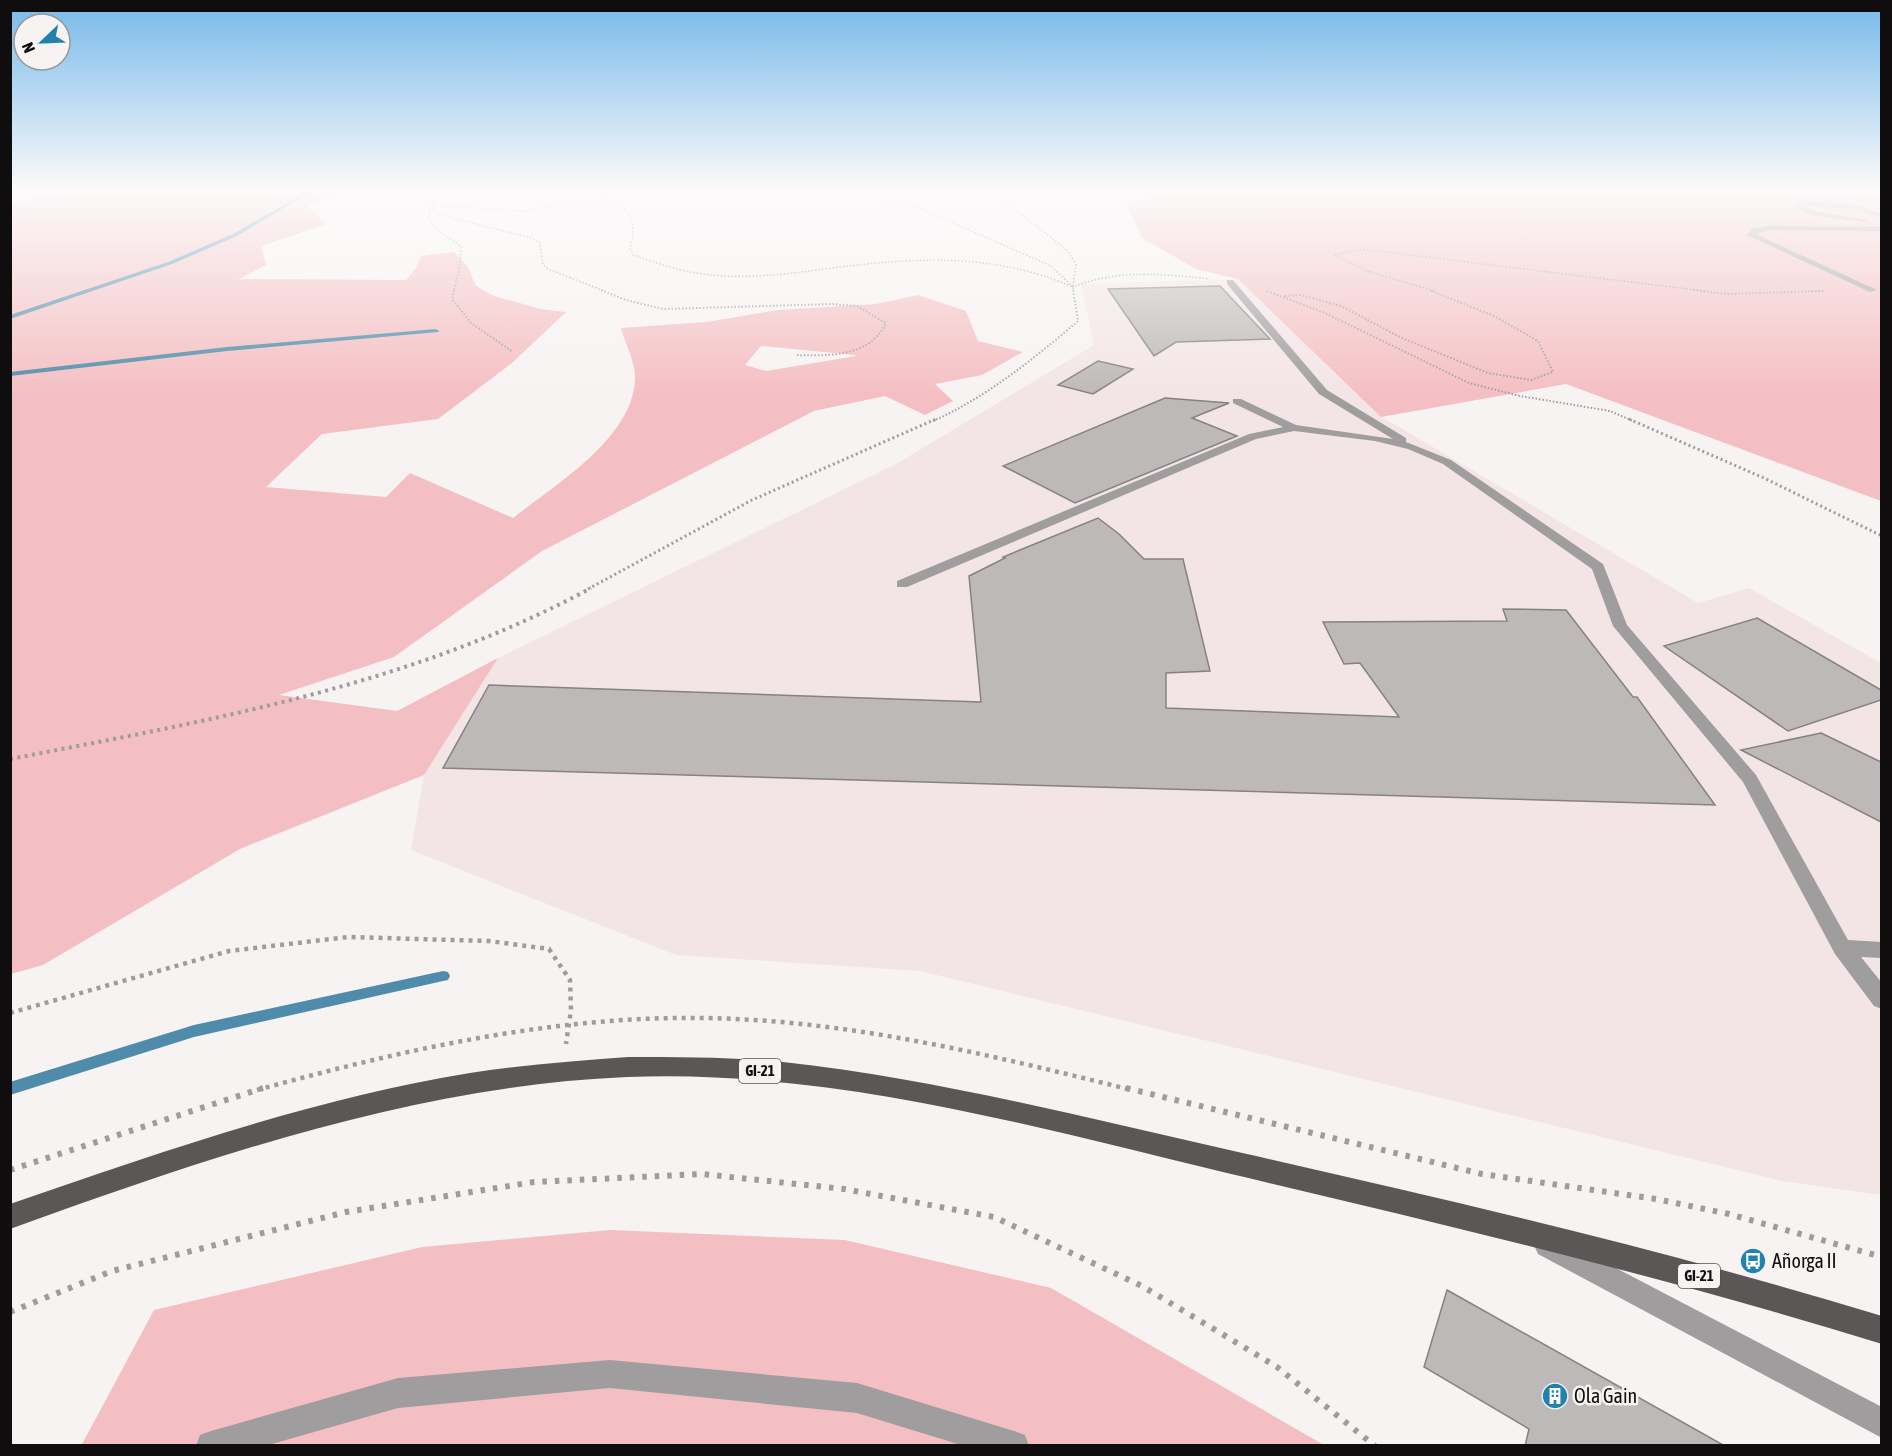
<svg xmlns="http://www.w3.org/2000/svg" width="1892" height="1456" font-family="'Asap Condensed',sans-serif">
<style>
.built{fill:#f3e5e6}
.green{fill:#f4bfc2;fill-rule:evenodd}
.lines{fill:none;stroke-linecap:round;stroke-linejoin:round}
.stream{fill:#4f8baa;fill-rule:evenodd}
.building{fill:#bdb9b9;stroke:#868282;stroke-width:1.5}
.path-far5{stroke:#a09c9c;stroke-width:1.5;stroke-dasharray:1.5 2;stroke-linecap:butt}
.path-far4{stroke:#a09c9c;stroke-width:2;stroke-dasharray:1.5 2;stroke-linecap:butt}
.path-far3{stroke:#a09c9c;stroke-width:3;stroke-dasharray:2 3;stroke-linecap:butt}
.path-far2{stroke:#a09c9c;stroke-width:4;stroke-dasharray:3 4.5;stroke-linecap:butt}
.path-far1{stroke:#a09c9c;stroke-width:4.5;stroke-dasharray:4 5;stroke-linecap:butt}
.path{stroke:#a09c9c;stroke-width:6;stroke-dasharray:4.5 8;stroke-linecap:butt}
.service{fill:#9f9d9d;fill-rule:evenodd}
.minor{fill:#9f9d9d;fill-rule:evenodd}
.primary{fill:#5b5757;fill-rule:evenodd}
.labels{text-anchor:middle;stroke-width:5;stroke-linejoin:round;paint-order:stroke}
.shield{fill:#f8f3f3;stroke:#555252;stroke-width:1.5}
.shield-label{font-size:15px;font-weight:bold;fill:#0f0d0d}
.near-poi-label{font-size:20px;fill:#0f0d0d;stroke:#f8f3f3;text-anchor:start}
</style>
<rect width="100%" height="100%" fill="#f8f3f3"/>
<path class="built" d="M1238,279L1382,417L1698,603L1749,588L1881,663V1195L1782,1181L920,971L676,955L411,850L424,775L498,658L896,464L1094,345L1081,284Z"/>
<path class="green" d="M102,191H348L307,205L326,224L261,246L266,265L239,279L406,280L416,268L421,256L454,252L468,267L476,286L494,296L541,309L566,312L512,363L438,419L322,434L266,487L386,497L410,473L513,518C555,485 635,437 635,377C635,362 625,343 621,328L707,322L778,310L876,304L918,295L966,311L978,341L1023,352L982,375L935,384L953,401L925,415L885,396L814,411L542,551L394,657L279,695L397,711L498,658L424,775L240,849L43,965L11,974V205L38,198ZM761,346L855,355L856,356L766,371L745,365Z
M1149,191H1881V501L1566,384L1381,417L1238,279L1196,269L1142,238L1126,202L1153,198Z
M610,1230L845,1240L1051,1288L1324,1445L81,1446L154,1310L422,1247Z"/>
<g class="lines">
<path class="stream" d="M308,191H312L237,236L172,264L10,319V315L168,262L233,234Z
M436,329L439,331L438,332L227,351L10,376V372L227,347Z
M443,971L448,972L450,976L448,980L443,981L194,1037L10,1095V1082L194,1025Z"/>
</g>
<path class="building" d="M1220,286L1270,339L1176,342L1154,356L1108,289Z
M1098,361L1133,369L1093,394L1058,385Z
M1165,398L1229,403L1192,418L1237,436L1075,503L1003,466Z
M1098,518L1119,534L1144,559H1183L1210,671L1166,673V708L1399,717L1360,663L1344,664L1323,622L1507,621L1503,609L1566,610L1633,697H1637L1715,805L443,768L489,685L981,702L969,576L1005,558L1003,557Z
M1757,618L1881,690V700L1788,731L1664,646Z
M1821,733L1881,762V822L1741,750Z
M1447,1290L1725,1446H1525L1529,1429L1424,1367Z"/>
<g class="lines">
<path class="path-far5" d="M446,191C411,218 438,231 461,246L460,266L454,291
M594,191C621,205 641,213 630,248L633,255C656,263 679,271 703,274C748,280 795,273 840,267C921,257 997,254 1073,287L1074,291
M849,191L922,209L1051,266L1073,287C1117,269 1163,274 1210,279
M992,191L1068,251L1076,265L1073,286
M431,206L438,213L449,217L532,238L540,243L543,265L548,269L604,291
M432,206L525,211L575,201L609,200
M1434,291L1367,271L1334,255L1360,249L1705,291
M1811,291H1824"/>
<path class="path-far4" d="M454,290L452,299L471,323L513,352
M601,290L626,300L663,309L833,304L857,306L886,323C870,357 829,356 796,355
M1693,290L1726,294L1824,291
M1267,291L1325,313L1469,383L1520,396L1610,411L1633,421
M1285,296L1301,295L1341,306L1402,338L1488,373L1531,380L1553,372L1538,341L1494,316L1429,290
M933,421C985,398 1035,358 1078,321L1073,290"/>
<path class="path-far3" d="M1629,419L1766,479L1882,536
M588,589L752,500L936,419"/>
<path class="path-far2" d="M10,759C208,721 412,685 591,588"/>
<path class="path-far1" d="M10,1013L229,951L348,937L489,941L549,949L570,980L571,1010L566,1044
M257,1090C413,1047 573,1011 736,1019C870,1025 1002,1058 1132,1090"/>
<path class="path" d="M1126,1088L1482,1174L1656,1199L1729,1214L1882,1257
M10,1170L263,1088
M10,1312L112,1271L346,1212L534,1182L702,1174L844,1189L994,1217L1142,1286L1277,1367L1375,1446"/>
<path class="service" d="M1801,200L1856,205L1882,214V218L1855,209L1801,206L1813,211L1867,220L1864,222L1811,215L1793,206Z
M1769,226L1882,227V231L1769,230L1755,234L1877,290L1870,292L1747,235L1752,228Z
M1227,280H1233L1327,390L1406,438V442L1451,460L1603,564L1627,625L1756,775L1848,940L1882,942V958L1861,957L1882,983V1009L1874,1006L1835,954L1743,782L1613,626L1592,569L1443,464L1408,449L1375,441L1294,431L1256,439L907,587H897V581L1249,434L1283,427L1233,403V399H1241L1296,425L1393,439L1319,394L1227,284Z"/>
<path class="minor" d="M1547,1232L1882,1407V1438L1538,1254L1534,1245L1538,1236Z
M610,1360L857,1383L1014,1431L1025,1435L1029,1446H964L857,1413L610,1388L398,1408L265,1446H196L200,1435L211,1431L398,1378Z"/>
<path class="primary" d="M628,1057C680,1057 731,1057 783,1062C937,1079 1087,1118 1238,1152C1454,1201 1669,1251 1882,1316V1344C1666,1277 1447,1225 1227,1173C1031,1126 831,1069 627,1077C414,1086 210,1157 10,1229V1204C161,1152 312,1099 470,1073C522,1065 575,1061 628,1057Z"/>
</g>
<linearGradient id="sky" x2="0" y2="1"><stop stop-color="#76b9ea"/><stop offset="0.48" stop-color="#fcfafa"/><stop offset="1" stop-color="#fcfafa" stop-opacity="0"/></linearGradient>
<rect width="1892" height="395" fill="url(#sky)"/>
<defs>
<g id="bus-disc" transform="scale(1.35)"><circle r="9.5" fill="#2182ad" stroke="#f8f3f3"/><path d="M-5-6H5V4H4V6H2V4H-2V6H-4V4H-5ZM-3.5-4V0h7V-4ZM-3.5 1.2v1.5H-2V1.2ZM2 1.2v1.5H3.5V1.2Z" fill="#fff"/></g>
<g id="building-disc" transform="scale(1.35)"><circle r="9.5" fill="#2182ad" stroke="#f8f3f3"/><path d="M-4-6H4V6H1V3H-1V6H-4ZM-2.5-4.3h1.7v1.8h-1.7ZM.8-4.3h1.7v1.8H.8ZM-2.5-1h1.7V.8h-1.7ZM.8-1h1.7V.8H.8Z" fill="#fff"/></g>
</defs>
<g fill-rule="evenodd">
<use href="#bus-disc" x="1753" y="1261"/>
<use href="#building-disc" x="1555" y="1396"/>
</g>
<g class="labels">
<g class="shield">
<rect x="739" y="1059" width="42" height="24" rx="4.5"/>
<rect x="1678" y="1264" width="42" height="24" rx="4.5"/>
</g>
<g class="shield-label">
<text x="760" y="1076">GI-21</text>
<text x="1699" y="1281">GI-21</text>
</g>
<g class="near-poi-label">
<text x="1772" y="1268">Añorga II</text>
<text x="1574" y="1403">Ola Gain</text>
</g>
</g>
<rect width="1892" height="1456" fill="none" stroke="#0f0d0d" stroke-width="24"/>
<g transform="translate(42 42) rotate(247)"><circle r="28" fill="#f8f3f3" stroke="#9b9797" stroke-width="1.5"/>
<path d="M0-4.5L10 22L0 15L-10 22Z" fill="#2182ad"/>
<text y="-9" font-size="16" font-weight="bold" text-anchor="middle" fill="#0f0d0d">N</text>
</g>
</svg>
